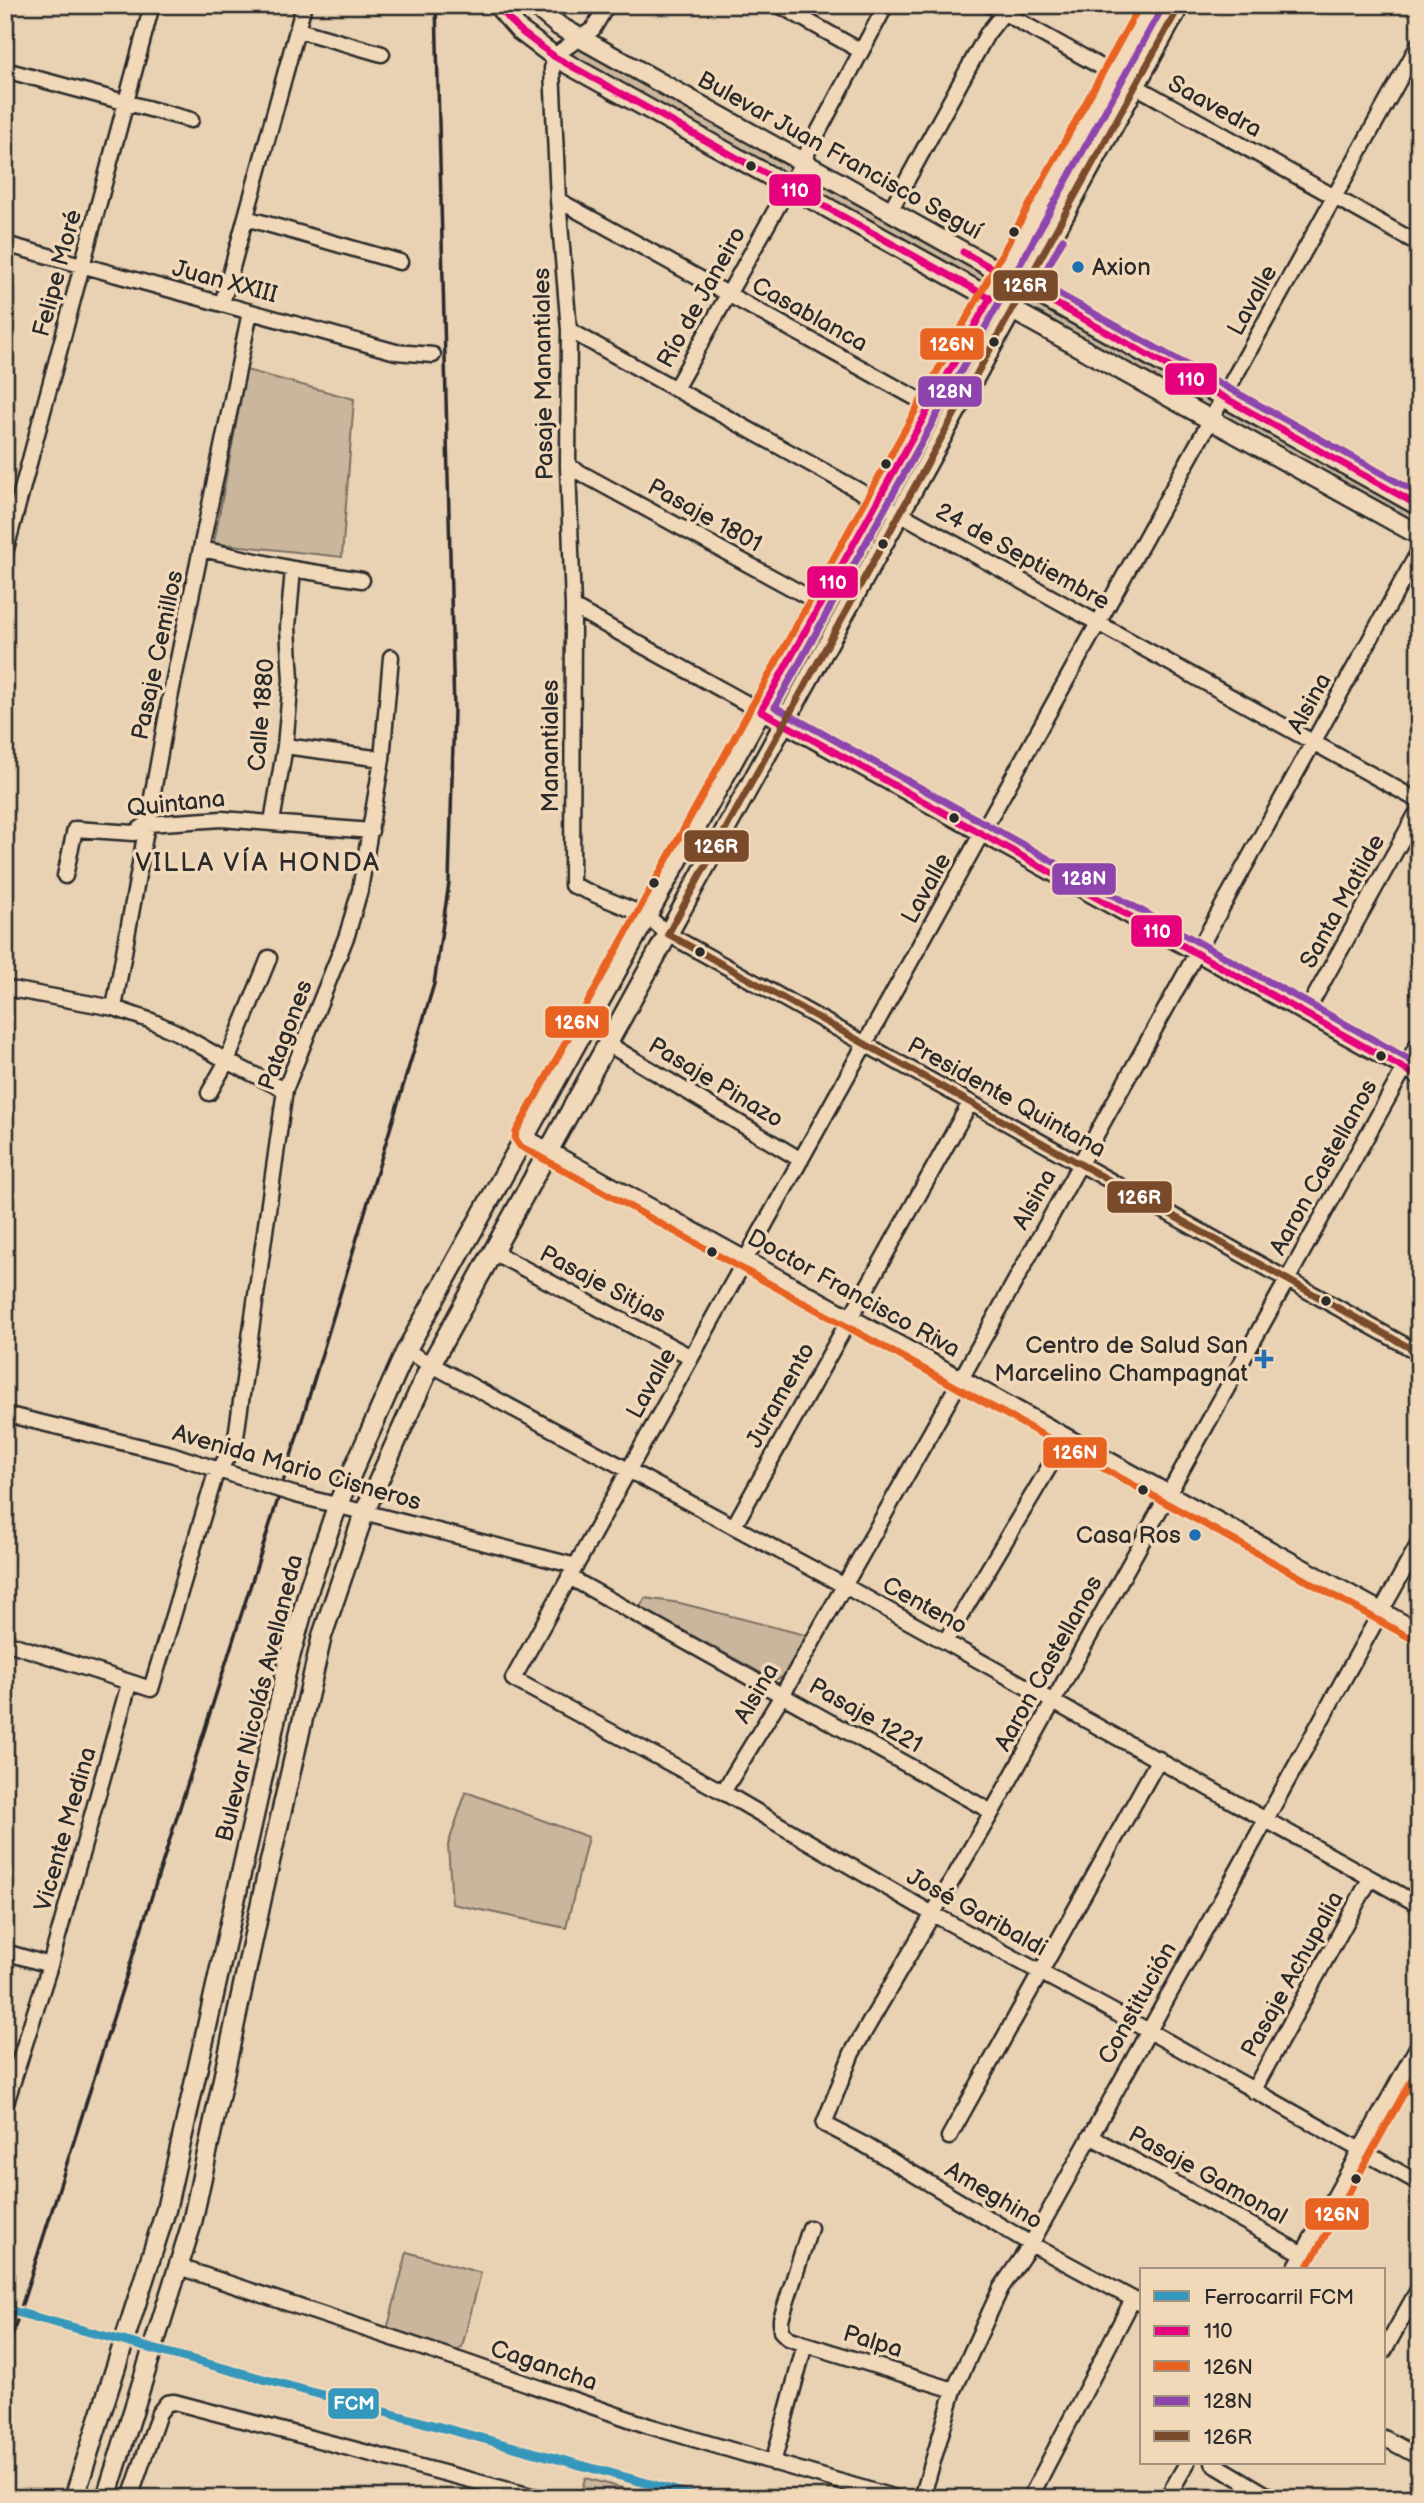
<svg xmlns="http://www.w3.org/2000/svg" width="1424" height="2503" font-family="'Balsamiq Sans',sans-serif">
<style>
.green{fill:#c9b69c;stroke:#7a7064;stroke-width:2}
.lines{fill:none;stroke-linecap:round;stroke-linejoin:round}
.minor-casing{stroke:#2b2b2b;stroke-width:19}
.major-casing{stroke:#2b2b2b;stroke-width:23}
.minor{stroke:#f1d8b9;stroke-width:14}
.major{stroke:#f1d8b9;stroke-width:18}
.rail{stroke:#2b2b2b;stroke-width:3.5}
.minor-bridge-casing{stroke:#2b2b2b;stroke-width:19;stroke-linecap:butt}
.minor-bridge{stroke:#f1d8b9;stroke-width:14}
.bus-1-casing{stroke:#f1d8b9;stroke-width:12}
.bus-2-casing{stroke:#f1d8b9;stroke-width:12}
.bus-3-casing{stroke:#f1d8b9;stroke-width:12}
.bus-4-casing{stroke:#f1d8b9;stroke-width:12}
.bus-1{stroke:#e5007d;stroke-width:7}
.bus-2{stroke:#e86222;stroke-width:7}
.bus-3{stroke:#8e44ad;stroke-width:7}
.bus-4{stroke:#7a4b2a;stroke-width:7}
.rail-1-casing{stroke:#f1d8b9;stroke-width:14}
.rail-1{stroke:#3497bc;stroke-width:9}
.bus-dot{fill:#2b2b2b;stroke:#f1d8b9;stroke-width:2.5}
.poi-dot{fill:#1f6fb2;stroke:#f1d8b9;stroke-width:2.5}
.labels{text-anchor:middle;stroke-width:7;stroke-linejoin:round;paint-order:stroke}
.street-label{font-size:24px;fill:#2b2b2b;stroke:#f1d8b9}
.poi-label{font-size:24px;fill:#2b2b2b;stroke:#f1d8b9;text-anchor:end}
.neighbourhood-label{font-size:26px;letter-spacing:2px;fill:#2b2b2b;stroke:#f1d8b9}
.line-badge{stroke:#f1d8b9;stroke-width:2.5}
.badge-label{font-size:19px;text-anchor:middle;font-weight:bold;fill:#fff}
</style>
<rect width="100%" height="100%" fill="#e9d1b3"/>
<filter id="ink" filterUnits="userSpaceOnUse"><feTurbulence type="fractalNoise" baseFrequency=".0143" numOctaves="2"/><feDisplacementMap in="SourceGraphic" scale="14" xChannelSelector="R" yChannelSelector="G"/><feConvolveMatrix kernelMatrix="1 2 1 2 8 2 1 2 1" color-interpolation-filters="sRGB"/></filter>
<g filter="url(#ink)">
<path class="green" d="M580,38L1419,506V535L558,53Z
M246,370L354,399L342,557L214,543Z
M645,1598L680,1603L809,1636L787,1676L774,1680L640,1607Z
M466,1792L588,1837L566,1928L452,1904L448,1845Z
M407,2252L481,2273L462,2347L455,2353L387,2330Z
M585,2478L659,2498H580Z"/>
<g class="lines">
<g class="minor-casing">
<path id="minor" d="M607,5L593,29L558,53L552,68L558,200L569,330L568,466L573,607L572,885L647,916L668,934L1419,1353
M779,5L861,51
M990,5L1419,244
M298,30L382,54
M1419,44L513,1679L723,1792L931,1913L1147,2030L1419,2183
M5,70L191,120
M558,200L930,406
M890,211L987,34L1009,6
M246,218L400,262
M5,244L396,352L433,355
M222,304L304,5
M569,330L1419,801
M675,389L798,170L886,5
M568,466L821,604
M202,549L293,569L362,580
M5,553L152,5
M573,607L1419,1077
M285,746L382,759
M272,822L285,746L291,680L288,627L293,569
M65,876L75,829L134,833L147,824L222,819L371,831
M5,988L114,1008L149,1020L176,1032L227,1061L285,1090
M114,1008L169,703L250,312
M1305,1014L1419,809
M608,1044L801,1160
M209,1093L227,1061L269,958
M525,1137L1419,1631
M493,1252L691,1357
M406,1351L843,1585L1419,1905
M5,1414L171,1454L267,1486
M296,1495L576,1566
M734,1526L970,1103
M569,1577L992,1812
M5,1642L151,1689L214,1479C219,1465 228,1459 235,1444L285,1090L347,935L360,890L382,759L391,657
M945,1642L1067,1437
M723,1792L783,1694L961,1379L1419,551
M5,1952L50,1965
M1253,2091L1370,1879
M5,2106L50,1965L129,1684
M1090,2136L1303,2254
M949,2137L1159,1759
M810,2228L781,2319V2331L788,2338L805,2344L954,2390
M179,2267L462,2361L649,2426L896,2498
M1294,2270L1419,2044
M1142,2304L1031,2244L865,2145L824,2124L852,2053L992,1812L1419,1042
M1384,2351L1419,2288
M1384,2438L1419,2457
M773,2463L805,2344
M1213,2463L1272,2498
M130,2498L159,2413L167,2403L174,2402L539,2498
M922,2498L954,2390L1001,2288L1031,2244L1419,1543
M1030,2498L1133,2299
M1167,2498L1187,2463"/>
</g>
<g class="major-casing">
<path id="major" d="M497,5L519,30L555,57L1419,535
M534,5L559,26L580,38L1419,506
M74,2498L166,2210L287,1668L310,1585L338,1504L406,1351L1152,5
M106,2498L192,2223L266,1879L322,1636L365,1511L431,1364L1180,5"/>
</g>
<use href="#minor" class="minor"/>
<use href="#major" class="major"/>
<path class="rail" d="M5,2358L278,1499L434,984L449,883L454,711L436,5"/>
<g class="minor-bridge-casing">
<path id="minor-bridge" d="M267,1486L296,1495"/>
</g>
<use href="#minor-bridge" class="minor-bridge"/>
<g class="bus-1-casing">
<path id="bus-1" d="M497,5L519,30L555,57L990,298L761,711L1419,1077
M963,252L1419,506"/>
</g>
<g class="bus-2-casing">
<path id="bus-2" d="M1140,5L516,1132L515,1139L520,1146L1414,1640
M1306,2270L1419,2066"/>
</g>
<g class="bus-3-casing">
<path id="bus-3" d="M1161,10L775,707L1419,1065
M1063,239L1039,283L1419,494"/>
</g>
<g class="bus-4-casing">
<path id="bus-4" d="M1180,5L668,934L1419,1353"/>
</g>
<use href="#bus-1" class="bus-1"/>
<use href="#bus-2" class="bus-2"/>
<use href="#bus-3" class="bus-3"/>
<use href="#bus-4" class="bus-4"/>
<g class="rail-1-casing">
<path id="rail-1" d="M5,2309L702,2498"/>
</g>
<use href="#rail-1" class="rail-1"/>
</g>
</g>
<g class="bus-dot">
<circle cx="751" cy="166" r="6"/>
<circle cx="1014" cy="232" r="6"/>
<circle cx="994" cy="342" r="6"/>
<circle cx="886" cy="464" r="6"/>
<circle cx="883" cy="544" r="6"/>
<circle cx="954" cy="818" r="6"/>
<circle cx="654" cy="883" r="6"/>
<circle cx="700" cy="952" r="6"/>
<circle cx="1381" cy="1056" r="6"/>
<circle cx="712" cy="1252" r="6"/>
<circle cx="1326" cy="1301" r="6"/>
<circle cx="1143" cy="1490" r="6"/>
<circle cx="1356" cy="2179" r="6"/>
</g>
<g class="poi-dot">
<circle cx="1078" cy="267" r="7"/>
<path d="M1260.5 1348.5h7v7h7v7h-7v7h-7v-7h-7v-7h7z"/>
<circle cx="1195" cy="1535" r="7"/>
</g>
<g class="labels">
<g class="street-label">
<text transform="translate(1215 106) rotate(29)" y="8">Saavedra</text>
<text transform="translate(840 155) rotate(29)" y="8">Bulevar Juan Francisco Seguí</text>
<text transform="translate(57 273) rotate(-75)" y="8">Felipe Moré</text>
<text transform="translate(225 281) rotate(15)" y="8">Juan XXIII</text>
<text transform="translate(701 297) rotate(-61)" y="8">Río de Janeiro</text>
<text transform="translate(1252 300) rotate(-61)" y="8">Lavalle</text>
<text transform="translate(810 314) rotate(29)" y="8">Casablanca</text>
<text transform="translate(543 374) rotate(-91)" y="8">Pasaje Manantiales</text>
<text transform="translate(705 515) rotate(29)" y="8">Pasaje 1801</text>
<text transform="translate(1023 556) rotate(29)" y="8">24 de Septiembre</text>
<text transform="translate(157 655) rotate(-78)" y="8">Pasaje Cemillos</text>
<text transform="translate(1309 703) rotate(-61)" y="8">Alsina</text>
<text transform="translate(261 715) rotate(-85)" y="8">Calle 1880</text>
<text transform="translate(550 746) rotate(-90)" y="8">Manantiales</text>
<text transform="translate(176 803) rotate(-6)" y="8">Quintana</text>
<text transform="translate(926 888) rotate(-61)" y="8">Lavalle</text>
<text transform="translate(1342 901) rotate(-61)" y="8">Santa Matilde</text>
<text transform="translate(285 1035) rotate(-70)" y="8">Patagones</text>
<text transform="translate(716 1082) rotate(31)" y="8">Pasaje Pinazo</text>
<text transform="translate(1007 1097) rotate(29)" y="8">Presidente Quintana</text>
<text transform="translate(1323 1167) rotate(-61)" y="8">Aaron Castellanos</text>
<text transform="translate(1034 1199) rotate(-61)" y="8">Alsina</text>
<text transform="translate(603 1284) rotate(28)" y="8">Pasaje Sitjas</text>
<text transform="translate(854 1293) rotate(29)" y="8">Doctor Francisco Riva</text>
<text transform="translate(651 1383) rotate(-61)" y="8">Lavalle</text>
<text transform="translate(780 1395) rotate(-61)" y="8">Juramento</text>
<text transform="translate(297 1467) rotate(16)" y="8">Avenida Mario Cisneros</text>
<text transform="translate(925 1605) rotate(29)" y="8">Centeno</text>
<text transform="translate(1048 1663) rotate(-61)" y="8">Aaron Castellanos</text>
<text transform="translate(756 1693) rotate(-60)" y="8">Alsina</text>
<text transform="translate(259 1698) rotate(-76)" y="8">Bulevar Nicolás Avellaneda</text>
<text transform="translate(866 1715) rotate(30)" y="8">Pasaje 1221</text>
<text transform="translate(65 1829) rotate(-74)" y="8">Vicente Medina</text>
<text transform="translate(977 1912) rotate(29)" y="8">José Garibaldi</text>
<text transform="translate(1292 1974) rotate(-61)" y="8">Pasaje Achupalia</text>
<text transform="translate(1137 2003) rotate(-61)" y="8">Constitución</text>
<text transform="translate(1208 2175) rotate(29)" y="8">Pasaje Gamonal</text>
<text transform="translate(994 2195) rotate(31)" y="8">Ameghino</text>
<text transform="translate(873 2341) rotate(17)" y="8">Palpa</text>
<text transform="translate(544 2365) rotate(19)" y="8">Cagancha</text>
</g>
<g class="poi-label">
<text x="1092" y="275" text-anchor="start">Axion</text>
<text x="1248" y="1353">Centro de Salud San<tspan x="1248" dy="28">Marcelino Champagnat</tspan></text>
<text x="1181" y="1543">Casa Ros</text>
</g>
<g class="neighbourhood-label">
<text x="258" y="871">VILLA VÍA HONDA</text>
</g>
</g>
<g class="line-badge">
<rect x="768" y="173" width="54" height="34" rx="7" fill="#e5007d"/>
<rect x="992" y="269" width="67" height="33" rx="7" fill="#7a4b2a"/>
<rect x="919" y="327" width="66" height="34" rx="7" fill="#e86222"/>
<rect x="1164" y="362" width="54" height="34" rx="7" fill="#e5007d"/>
<rect x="917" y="375" width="66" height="33" rx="7" fill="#8e44ad"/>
<rect x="806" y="565" width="53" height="34" rx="7" fill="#e5007d"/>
<rect x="683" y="829" width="67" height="34" rx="7" fill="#7a4b2a"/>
<rect x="1051" y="862" width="66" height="34" rx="7" fill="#8e44ad"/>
<rect x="1130" y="914" width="53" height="34" rx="7" fill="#e5007d"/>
<rect x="544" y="1005" width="66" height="34" rx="7" fill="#e86222"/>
<rect x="1106" y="1180" width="67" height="34" rx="7" fill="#7a4b2a"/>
<rect x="1042" y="1436" width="66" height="33" rx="7" fill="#e86222"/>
<rect x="1304" y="2197" width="66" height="34" rx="7" fill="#e86222"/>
<rect x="327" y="2387" width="53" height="33" rx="7" fill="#3497bc"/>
</g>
<g class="badge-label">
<text x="795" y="197">110</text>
<text x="1025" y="292">126R</text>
<text x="952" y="351">126N</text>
<text x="1191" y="386">110</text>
<text x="950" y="398">128N</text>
<text x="833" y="589">110</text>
<text x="716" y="853">126R</text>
<text x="1084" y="885">128N</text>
<text x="1157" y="938">110</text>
<text x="577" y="1029">126N</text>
<text x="1139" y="1204">126R</text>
<text x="1075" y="1459">126N</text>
<text x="1337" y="2221">126N</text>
<text x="354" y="2410">FCM</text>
</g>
<rect width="1424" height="2503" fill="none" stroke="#f1d8b9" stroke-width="28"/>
<rect x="14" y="14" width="1396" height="2475" fill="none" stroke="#2b2b2b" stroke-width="2.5" filter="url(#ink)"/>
<rect x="1140" y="2268" width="245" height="196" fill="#f1d8b9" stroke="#a29380" stroke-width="2"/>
<rect x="1154" y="2291" width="35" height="10" fill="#3497bc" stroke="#a29380" stroke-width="2"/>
<text x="1204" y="2304" font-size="21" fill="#2b2b2b">Ferrocarril FCM</text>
<rect x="1154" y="2326" width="35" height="10" fill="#e5007d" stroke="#a29380" stroke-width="2"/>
<text x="1204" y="2338" font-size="21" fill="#2b2b2b">110</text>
<rect x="1154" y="2361" width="35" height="10" fill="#e86222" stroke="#a29380" stroke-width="2"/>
<text x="1204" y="2374" font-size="21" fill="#2b2b2b">126N</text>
<rect x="1154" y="2396" width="35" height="10" fill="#8e44ad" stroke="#a29380" stroke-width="2"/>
<text x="1204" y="2408" font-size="21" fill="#2b2b2b">128N</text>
<rect x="1154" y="2431" width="35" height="10" fill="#7a4b2a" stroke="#a29380" stroke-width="2"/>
<text x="1204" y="2444" font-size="21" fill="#2b2b2b">126R</text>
</svg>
